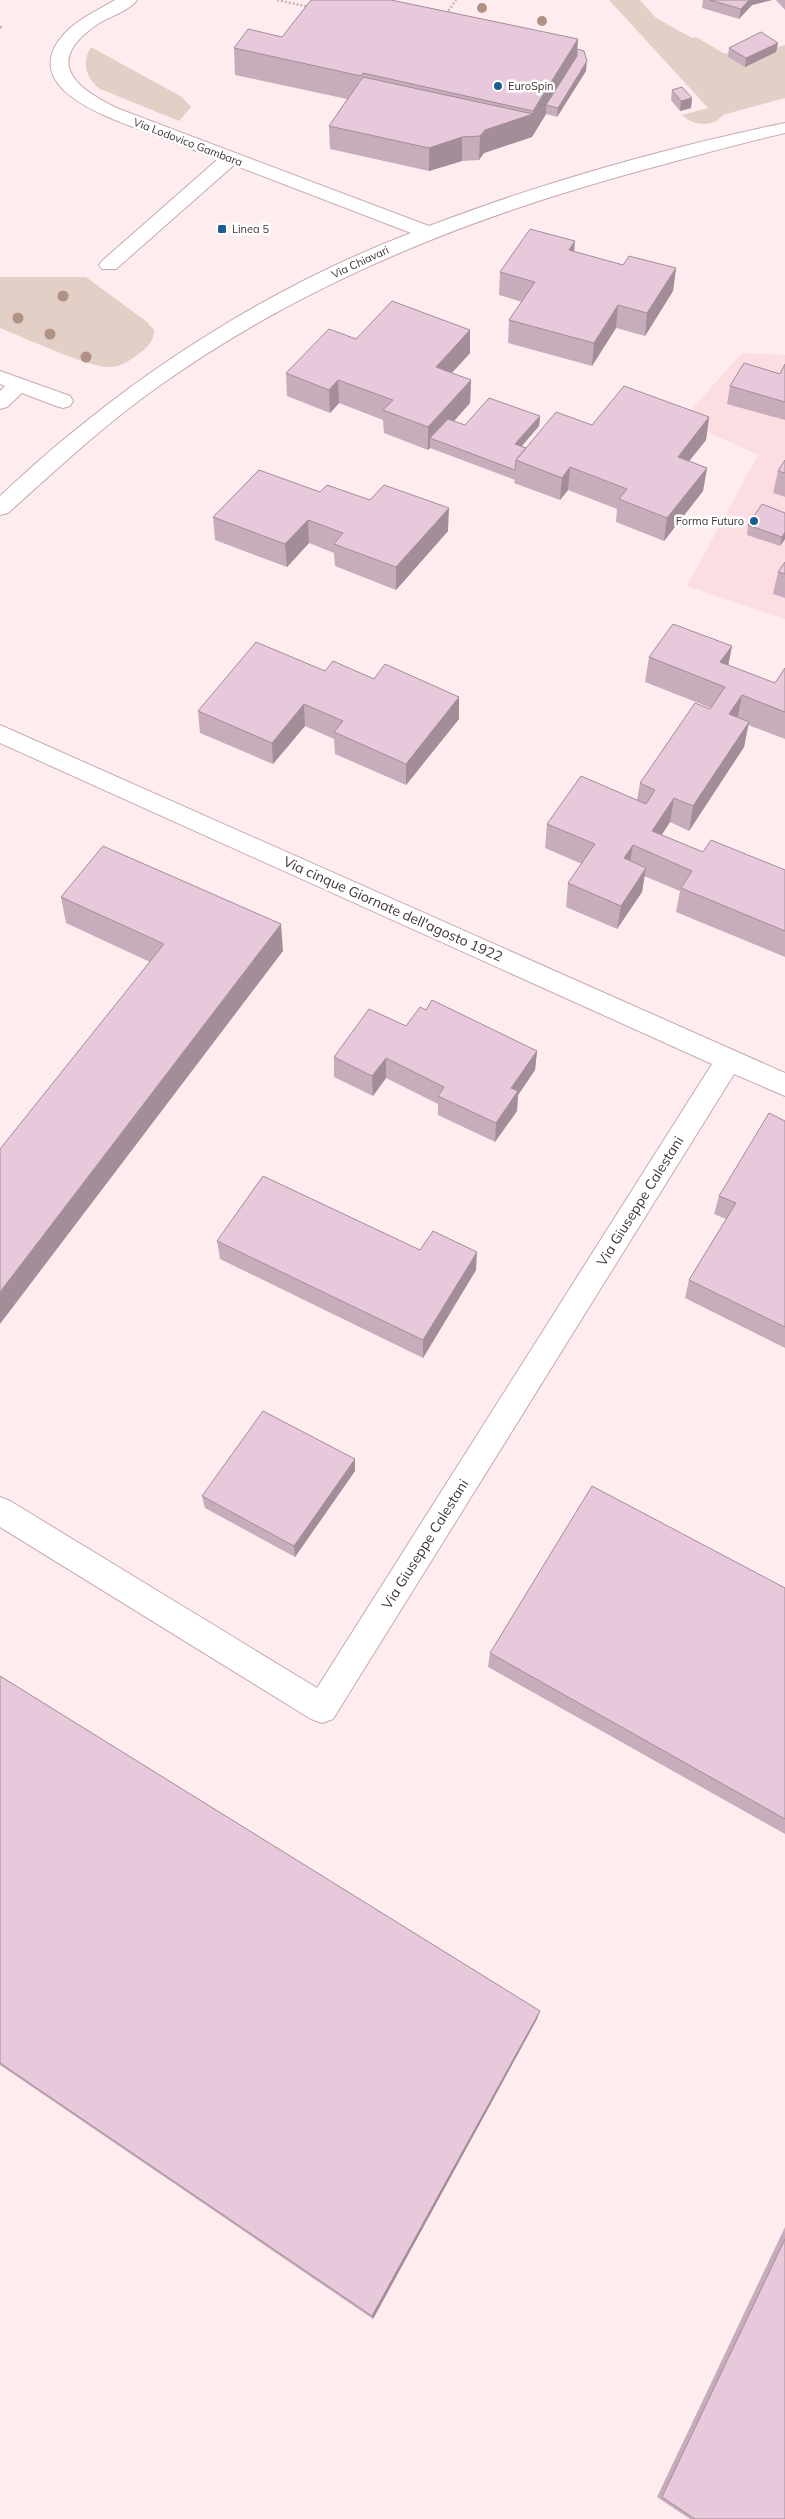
<svg xmlns="http://www.w3.org/2000/svg" width="785" height="2519" font-family="Mulish,sans-serif">
<style>
.built{fill:#fbdde2}
.green{fill:#e2d0c6}
.lines{fill:none;stroke-linecap:round;stroke-linejoin:round}
.minor-casing{stroke:#c6aaaf;stroke-width:2}
.path{stroke:#c3b3b5;stroke-width:2.5;stroke-dasharray:2 2;stroke-linecap:butt}
.minor{fill:#fff;fill-rule:evenodd}
.tree{fill:#b09183}
.wall{fill:#c7adbc}
.shaded-wall{fill:#a28d99}
.building{fill:#e7c9db;stroke:#a28d99}
.poi-dot{fill:#1b5e93;stroke:#fff;stroke-width:2}
.labels{text-anchor:middle;stroke-width:5;stroke-linejoin:round;paint-order:stroke}
.far-poi-label{font-size:11px;fill:#413537;stroke:#fff;text-anchor:start}
.far-street-label{font-size:11px;fill:#413537;stroke:#fff}
.street-label{font-size:14px;fill:#413537;stroke:#fff}
</style>
<rect width="100%" height="100%" fill="#feecef"/>
<path class="built" d="M742,353L785,355V619L687,586L758,455L682,420Z"/>
<path class="green" d="M609,0H640L656,18L692,38L696,37L725,54C744,45 765,51 785,45V98L723,115C713,128 693,126 682,115L708,108Z
M91,47L182,97L191,107L179,121L100,89C86,78 81,63 91,47Z
M0,277H86L147,322L154,330C155,339 148,347 141,352C132,359 122,367 110,367C89,368 23,337 0,328Z"/>
<g class="lines">
<g class="minor-casing">
<path id="minor" d="M115,0H137C130,10 112,16 101,22C43,59 71,87 119,109L429,226C544,182 664,148 785,123V133C745,142 705,153 665,164C486,211 312,277 159,386C105,424 57,469 8,513L0,515V496C22,476 44,455 68,436C170,351 288,280 411,233L234,165L116,269H102L99,265L102,261L218,159C194,150 170,141 147,132C109,118 16,88 64,34C78,19 98,10 115,0Z
M0,371L70,396L73,401L70,406L63,408L56,406L22,393L7,407L0,409V391L5,386L0,384Z
M0,725L785,1073V1096L734,1074L333,1719L322,1723L311,1719L0,1527V1497L10,1501L317,1688L712,1064L0,743Z"/>
</g>
<path class="path" d="M277,0L309,7
M446,14L456,0
M0,27L3,28"/>
<use href="#minor" class="minor"/>
</g>
<g class="tree">
<circle cx="482" cy="8" r="5"/>
<circle cx="542" cy="21" r="5"/>
<circle cx="63" cy="296" r="5.5"/>
<circle cx="18" cy="318" r="5.5"/>
<circle cx="50" cy="334" r="5.5"/>
<circle cx="86" cy="357" r="5.5"/>
</g>
<path class="wall" d="M703,0H772L752,5L739,19L702,8Z
M776,0H785V10Z
M282,37L578,39L577,49L586,71L557,117L546,114L532,137L484,153L479,160L462,161L429,171L330,149L329,126L347,99L235,75L234,48Z
M778,43L776,52L745,67L728,57L729,48Z
M672,90L692,98L691,108L680,111L671,100Z
M574,252L623,265L676,268L673,291L645,336L616,328L592,366L508,343L509,320L522,302L499,295L500,272Z
M470,330V353L452,373L471,380L470,403L454,421L465,425L540,416L539,426L521,446L526,448L592,425L709,417L706,440L689,461L707,468L703,491L664,541L616,522L617,509L568,490L560,500L514,483L515,480L430,448L428,450L384,433L383,420L339,403L330,413L287,396L286,373L356,339Z
M785,364V420L727,404L730,386L780,374Z
M785,460V497L773,493L778,471Z
M320,492L448,531L396,590L335,566L334,553L309,543L287,567L215,540L213,517Z
M785,513V539L780,546L747,535L748,525Z
M785,562V598L773,594L778,572Z
M732,646L728,665L775,683L785,668V739L748,725L744,747L689,831L670,822L662,835L703,852L785,870V957L676,912L680,891L644,876L642,892L617,929L566,907L568,883L582,864L545,848L547,824L637,800L640,783L711,708L645,682L649,657Z
M325,671L459,719L406,785L335,754L334,739L305,726L273,764L200,733L198,711Z
M61,897L283,951L150,962L66,923Z
M426,1010L537,1051L535,1070L518,1095L517,1111L495,1142L438,1115V1104L386,1078L373,1096L334,1077V1057L406,1026Z
M785,1121V1348L685,1298L689,1280L726,1219L714,1214L719,1196Z
M217,1241L420,1250L476,1270L423,1358L220,1259Z
M355,1459V1471L295,1557L205,1508L202,1496Z
M785,1588V1834L488,1667L490,1653Z
M0,1676L537,2019L373,2319L0,2065Z
M785,2227V2519H690L657,2497Z"/>
<path class="shaded-wall" d="M749,0H772L752,5L739,19L741,9Z
M578,39L576,66L546,105V114L532,137L533,111Z
M778,43L776,52L745,67L746,58Z
M587,61L586,71L557,117L558,108Z
M692,98L691,108L680,111L681,101Z
M533,114L532,137L484,153L479,160L480,136L485,130Z
M462,137V161L429,171V148Z
M575,241L573,264L569,250Z
M676,268L673,291L645,336L647,313Z
M618,305L616,328L592,366L594,343Z
M470,330V353L436,390V367Z
M338,380L339,403L330,413L329,390Z
M471,380L470,403L437,440L430,438V448L428,450V427Z
M540,416L539,426L515,454V444Z
M709,417L706,440L674,480L678,457Z
M570,467L568,490L560,500L562,478Z
M707,468L703,491L664,541L667,518Z
M449,508L448,531L396,590V567Z
M308,520L309,543L287,567L285,544Z
M785,532V539L780,546L782,537Z
M732,646L727,672L720,662Z
M742,695L737,721L729,714Z
M459,697V719L406,785V764Z
M304,704L305,726L273,764L272,743Z
M749,722L744,747L689,831L693,806Z
M674,798L670,822L650,852L652,831Z
M633,845L629,869L624,858Z
M646,868L642,892L617,929L621,906Z
M281,924L283,951L0,1324V1292Z
M537,1051L535,1070L518,1095L517,1111L495,1142L496,1123L511,1088Z
M386,1058V1078L373,1096L372,1076Z
M477,1252L476,1270L423,1358V1340Z
M355,1459V1471L295,1557L294,1546Z
M540,2011L537,2019L373,2319L372,2316Z"/>
<path class="building" d="M311,0H391L578,39L533,111L363,73L361,76L234,48L248,29L282,37Z
M710,0H749L741,9Z
M761,32L778,43L746,58L729,48Z
M577,49L584,51L587,61L558,108L546,105L577,56Z
M363,77L533,114L485,130L480,136L462,137L429,148L329,126Z
M682,87L692,98L681,101L672,90Z
M530,229L575,241L569,250L623,265L629,256L676,268L647,313L618,305L594,343L509,320L535,282L500,272Z
M392,301L470,330L436,367L471,380L428,427L383,410L393,400L338,380L329,390L286,373L329,329L356,339Z
M744,363L780,374L785,364V402L730,386Z
M624,386L709,417L678,457L707,468L667,518L619,499L627,489L570,467L562,478L516,460L556,412L592,425Z
M489,398L540,416L515,444L526,448L516,460L515,470L430,438L448,419L465,425Z
M785,460V473L778,471Z
M259,470L320,492L327,485L370,500L384,485L449,508L396,567L334,544L343,533L308,520L285,544L213,517Z
M762,504L785,513V532L782,537L748,525Z
M785,562V574L778,572Z
M673,624L732,646L720,662L775,683L785,668V712L742,695L729,714L749,722L693,806L674,798L652,831L703,852L711,840L785,870V931L681,888L692,871L633,845L624,858L646,868L621,906L568,883L595,844L547,824L581,776L646,804L655,790L640,783L695,703L710,709L725,687L649,657Z
M256,642L325,671L333,661L374,679L385,664L459,697L406,764L334,732L343,721L304,704L272,743L198,711Z
M103,846L281,924L0,1292V1149L164,944L61,897Z
M432,1000L537,1051L511,1088L518,1091L496,1123L438,1096L444,1087L386,1058L372,1076L334,1057L369,1009L406,1026L420,1007L426,1010Z
M769,1113L785,1121V1327L689,1280L736,1203L719,1196Z
M263,1176L420,1250L433,1231L477,1252L423,1340L217,1241Z
M263,1411L355,1459L294,1546L202,1496Z
M592,1486L785,1588V1819L490,1653Z
M0,1676L540,2011L372,2316L0,2063Z
M785,2239V2519H695L662,2497Z"/>
<g class="poi-dot">
<circle cx="498" cy="86" r="5"/>
<rect x="217" y="224" width="10" height="10" rx="2.5"/>
<circle cx="754" cy="521" r="5"/>
</g>
<g class="labels">
<g class="far-poi-label">
<text x="508" y="90">EuroSpin</text>
<text x="232" y="233">Linea 5</text>
<text x="744" y="525" text-anchor="end">Forma Futuro</text>
</g>
<g class="far-street-label">
<text transform="translate(188 142) rotate(21)" y="4">Via Lodovico Gambara</text>
<text transform="translate(360 262) rotate(-25)" y="4">Via Chiavari</text>
</g>
<g class="street-label">
<text transform="translate(393 909) rotate(24)" y="5">Via cinque Giornate dell'agosto 1922</text>
<text transform="translate(640 1201) rotate(-58)" y="5">Via Giuseppe Calestani</text>
<text transform="translate(425 1544) rotate(-58)" y="5">Via Giuseppe Calestani</text>
</g>
</g>
</svg>
